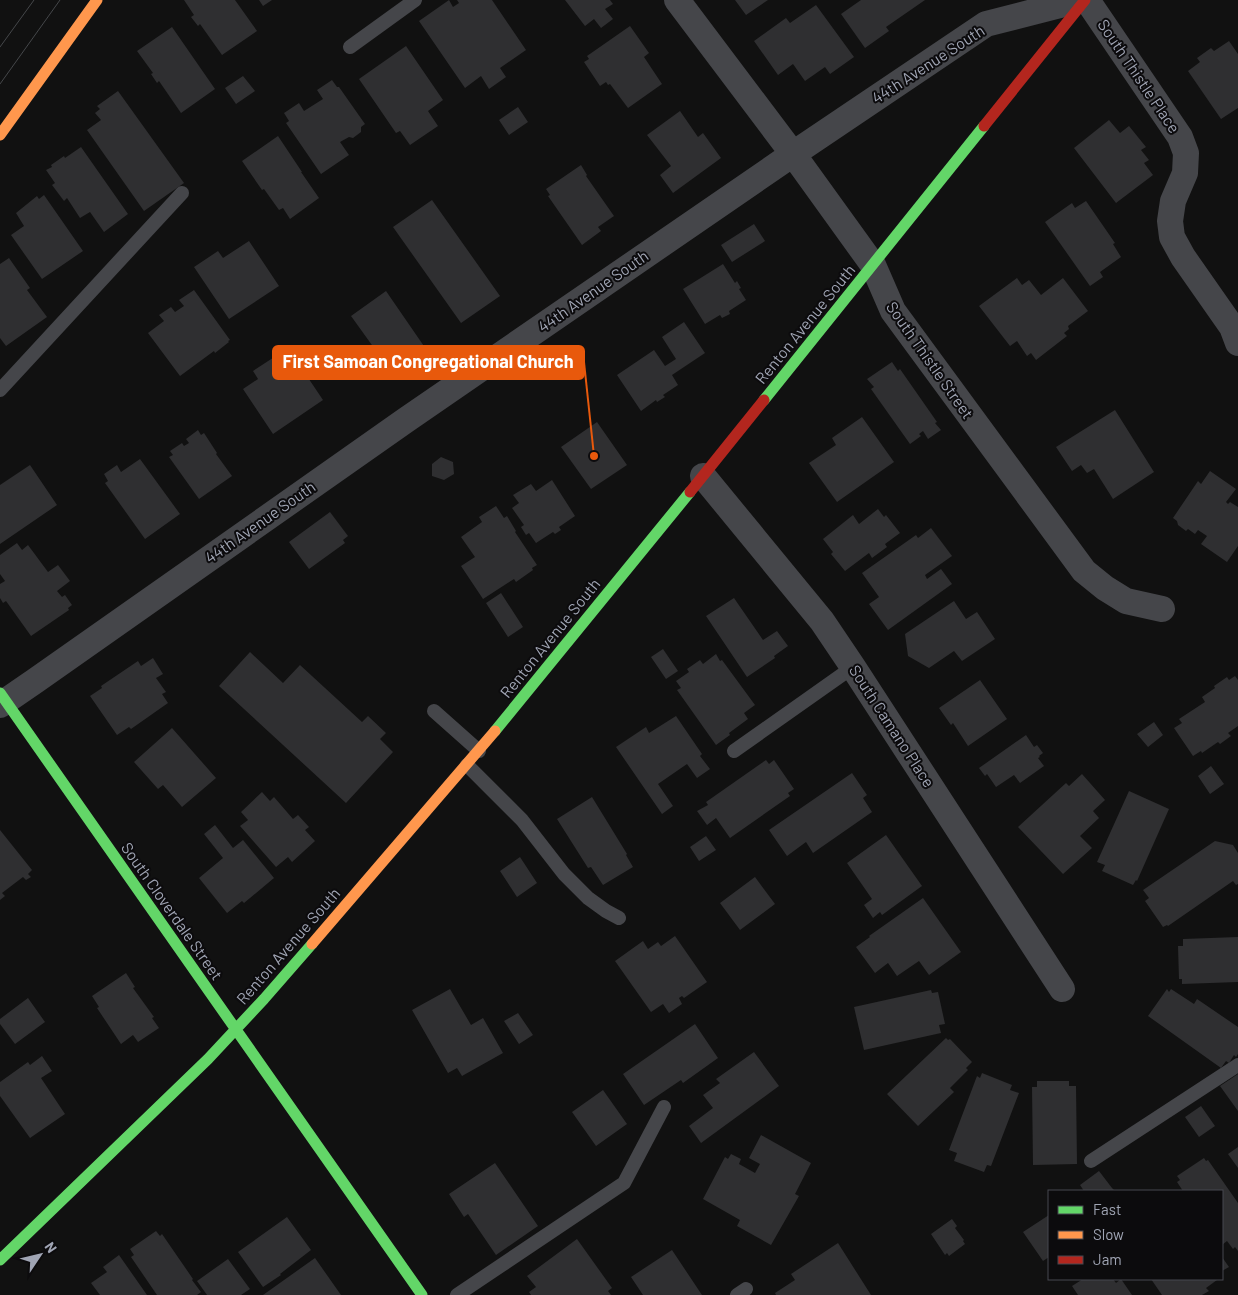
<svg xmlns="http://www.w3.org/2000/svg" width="1238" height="1295" font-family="Barlow,sans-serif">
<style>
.building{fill:#2f2f31}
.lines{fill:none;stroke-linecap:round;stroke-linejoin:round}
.lane{stroke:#45464a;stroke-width:14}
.street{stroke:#45464a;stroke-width:26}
.fast{stroke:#63d668;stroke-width:11}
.slow{stroke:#ff974d;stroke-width:11}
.jam{stroke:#b3261e;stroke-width:11}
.tram{stroke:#45474a;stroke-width:1}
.labels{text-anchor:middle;stroke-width:4;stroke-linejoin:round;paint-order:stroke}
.street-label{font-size:16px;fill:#a0a5b4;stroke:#0c0b0d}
.leader{fill:none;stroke:#e8590c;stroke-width:2}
.callout-dot{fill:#e8590c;stroke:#0c0b0d;stroke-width:2}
.callout{fill:#e8590c;stroke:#e8590c;stroke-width:2}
.callout-label{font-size:18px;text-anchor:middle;font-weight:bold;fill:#fff}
</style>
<rect width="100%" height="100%" fill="#111"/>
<path class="building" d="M184,0H235L257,31L222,55L200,24L198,26L191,17L194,15Z
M259,0H272L263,6Z
M449,0L453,7L459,3L457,0H492L526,50L500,68L506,77L489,89L481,76L465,88L419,21Z
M565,0H610L613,4L605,9L613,19L601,28L594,19L585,26Z
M735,0H768L746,15Z
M861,0H925L886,27L889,31L865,48L841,14Z
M816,5L854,57L830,74L825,67L805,81L793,64L778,75L754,41L786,18L790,23Z
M630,26L649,53L644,57L662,84L628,108L610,84L608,85L606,82L600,86L584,62L589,59L587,56Z
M172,27L215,89L181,113L159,81L157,83L151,74L153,73L137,51Z
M1229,41L1238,54V108L1221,119L1188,71L1200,62L1197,58L1211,48L1214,51Z
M406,46L443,100L428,111L438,126L410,145L400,131L396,133L359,79Z
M243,76L255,91L236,104L225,88Z
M332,80L337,87H339L365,124L361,127V132L353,138L349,137L340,142L349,155L321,174L286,123L289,121L284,113L299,103L304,111L323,99L317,90Z
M118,91L184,183L144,211L87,130L101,120L95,113L100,109L97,106Z
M518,107L528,122L509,135L499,120Z
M680,111L698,137L703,133L721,158L673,193L660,175L671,166L647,135Z
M1109,120L1120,133L1129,126L1146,147L1141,150L1149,160L1144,163L1153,175L1116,203L1074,148Z
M278,136L302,172H301L319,198L290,219L283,208L279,210L264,189L262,190L242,161Z
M81,147L128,214L104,232L90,212L80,218L67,198L64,201L52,185L55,183L46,170L52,167L51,165L64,156L65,158Z
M581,165L587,175L586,176L614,216L598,227L601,231L582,245L548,196L550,195L546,189Z
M44,195L83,251L42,279L11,235L24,226L16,213L37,196L39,199Z
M432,200L500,296L461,323L393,227Z
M1086,201L1115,243L1113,244L1121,257L1100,272L1103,277L1090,286L1045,222L1072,203L1075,208Z
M754,224L765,241L732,262L721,245Z
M249,241L279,286L229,319L194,267L218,251L223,258Z
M9,258L30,288L27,290L47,317L6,346L0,338V264Z
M723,264L735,283L737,281L741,288L739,289L746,300L729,311L730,314L722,318L720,315L705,324L683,289Z
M1017,278L1022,285L1029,280L1041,295L1063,278L1088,311L1068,326L1069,329L1064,333L1067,336L1036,360L1031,353L1027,356L1017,341L1010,346L979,306Z
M194,290L230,340L228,341L229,342L215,353L214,351L180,376L148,333L164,321L159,315L171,307L175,312L184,306L179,300Z
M386,291L428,352L418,360L419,361L401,375L392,362L387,366L351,316Z
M684,322L705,353L672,375L678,385L663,395L665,397L657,402L656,400L641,411L617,375L654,350L665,366L676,359L662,337Z
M288,348L323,400L273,434L243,389L258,379L253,371Z
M892,362L898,371L900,369L937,422L935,423L941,430L928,439L923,431L919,434L921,436L910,444L871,389L874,387L867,379Z
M1115,410L1154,472L1113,499L1094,469L1087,473L1081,465L1072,471L1056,447Z
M862,417L894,462L837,502L809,463L836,445L832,438Z
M597,422L627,465L591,489L561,447Z
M198,430L201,435L204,433L217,453L216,454L232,476L199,499L169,457L173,455L170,451L182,443L184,446L189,443L186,439Z
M441,457L453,462L454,474L444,480L432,476V464Z
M140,459L180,514L145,539L105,483L108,481L104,474L117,465L121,472Z
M30,465L57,505L0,544V485Z
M1210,471L1236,489L1226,502L1228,504L1230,502L1238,507V546L1227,562L1201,544L1207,536L1198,530L1195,534L1188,529L1186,531L1178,525L1177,521L1173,518L1198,481L1201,484Z
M552,480L575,516L559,527L561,530L555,534L553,532L536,543L529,533L526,535L521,527L524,525L512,508L519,503L513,495L531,484L536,491Z
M496,506L504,518L507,516L516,531L515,532L537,565L532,568L533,570L516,582L514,579L483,599L461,566L475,557L461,537L482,522L479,517Z
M878,509L884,517L886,515L900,533L885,544L887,547L872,558L869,553L845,571L831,554L833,552L823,539L853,515L859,524Z
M330,512L348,536L343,540L345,543L309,569L289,542Z
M931,528L952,556L925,575L927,579L941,569L952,584L888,630L869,604L879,597L862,573L916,535L918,538Z
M17,543L22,550L28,545L48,572L58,565L70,581L57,591L62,597L65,595L72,605L68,608L69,610L31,636L6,601L3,603L0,598V584L5,581L0,574V555Z
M501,593L523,627L508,637L486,603Z
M734,598L763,640L777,631L788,646L774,656L775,658L747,677L706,616Z
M954,601L966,619L977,612L995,639L962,661L954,651L929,668L908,656L905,634Z
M663,649L678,671L666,679L651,657Z
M250,652L283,683L300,665L362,722L368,716L386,733L380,739L393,752L346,803L219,686Z
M716,654L720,661L722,660L755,705L744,713L748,719L729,733L730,735L716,745L677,690L681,688L676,681L689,672L687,669L700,660L703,664Z
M153,658L163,674L156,678L166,692L162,694L168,703L131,729L129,727L117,735L90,696L102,688L101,686L138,661L141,666Z
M1235,676L1238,680V726L1228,733L1231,736L1220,744L1218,742L1202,753L1201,751L1193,756L1174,728L1182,723L1179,719L1205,702L1202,697L1215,688L1214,686L1227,677L1229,680Z
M980,680L1007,719L968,746L953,723L951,725L939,708Z
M676,716L702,754L700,756L710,769L697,778L687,764L658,784L673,806L662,814L616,747L646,727L649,733Z
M1154,722L1163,735L1148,747L1137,734Z
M172,728L216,778L182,807L163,785L158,789L134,762Z
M1026,735L1034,747L1037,745L1043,753L1039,756L1040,757L1038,758L1044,766L1020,783L1014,775L996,787L987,774L985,776L979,768Z
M766,760L769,764L774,760L794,789L788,793L790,796L730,838L716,818L707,825L697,811L708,805L706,802Z
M1211,766L1224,784L1210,794L1198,776Z
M852,773L867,795L863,798L872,812L813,853L806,842L787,856L769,830Z
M1082,774L1105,800L1093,811L1099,818L1080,836L1092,848L1063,874L1018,827L1066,783L1069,786Z
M1129,791L1169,809L1137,881L1136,880L1133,885L1102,871L1105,865L1097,862Z
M262,792L270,801L274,797L293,819L298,815L309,827L305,830L315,841L292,862L288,857L276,867L240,826L248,820L241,812Z
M592,797L627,854L626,855L633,867L603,885L591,867L588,868L557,819Z
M215,825L233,848L243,840L274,878L244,903L242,901L227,913L199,878L223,858L204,834Z
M0,830L32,870L28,874L31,877L26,880L23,877L2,893L5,896L0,900Z
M886,835L922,886L882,915L880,912L873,918L864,905L872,899L847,863Z
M706,836L716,850L699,861L690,847Z
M1215,841L1233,845L1238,853V884L1236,885L1233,881L1168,926L1167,925L1163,927L1145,901L1149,898L1143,890Z
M520,857L537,883L517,897L500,871Z
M755,877L775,904L740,930L720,903Z
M923,898L961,952L929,975L919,961L897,976L888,963L875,973L856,947L870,937L869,936Z
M675,936L707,982L684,998L682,996L679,998L682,1004L669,1013L663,1004L651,1012L615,961L643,941L648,949L658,942L661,946Z
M1238,937V982L1182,984V979H1179L1178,946H1183V939Z
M126,973L135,987L133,988L154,1017L152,1018L159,1028L138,1042L133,1035L121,1044L97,1008L99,1007L92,996Z
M450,989L471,1025L483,1018L503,1053L462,1076L457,1068L448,1073L412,1010Z
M1167,989L1169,992L1171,989L1194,1004L1197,999L1238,1027V1054L1236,1057L1234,1055L1229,1063L1226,1061L1221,1068L1148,1016Z
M931,990L932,993L938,992L945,1024L939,1025L941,1033L864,1050L854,1007Z
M28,998L45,1022L15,1044L0,1024V1019Z
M518,1013L533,1035L519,1044L504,1021Z
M695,1024L718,1058L683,1083L681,1080L644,1105L623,1074Z
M946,1038L948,1040L950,1039L972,1062L966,1068L968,1070L950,1088L954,1092L918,1126L887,1094Z
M754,1052L779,1086L701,1143L689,1126L713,1108L703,1095L720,1083L716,1079Z
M42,1056L52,1071L41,1078L65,1114L30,1138L0,1096V1082L28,1062L30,1065Z
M982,1073L1012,1085L1010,1090L1019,1093L991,1166L987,1165L984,1172L954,1161L957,1153L949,1150L977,1076L980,1078Z
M1238,1074V1111L1220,1086Z
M1037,1081H1069V1086H1076L1077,1164L1033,1165L1032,1087H1037Z
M603,1090L627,1124L596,1146L572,1112Z
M1201,1106L1215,1126L1199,1137L1185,1117Z
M761,1135L811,1163L795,1194L799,1196L771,1245L737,1226L740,1220L703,1199L725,1157L728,1159L731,1154L741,1159L739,1164L755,1173L760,1164L749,1158Z
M1238,1147V1168L1228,1154Z
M1204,1158L1206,1161L1208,1160L1238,1203V1251L1235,1247L1233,1249L1227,1241L1222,1245V1191H1183L1177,1182L1180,1180L1177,1176Z
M495,1163L538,1226L496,1255L468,1214L464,1217L449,1194Z
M1099,1171L1112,1188L1115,1191H1084L1080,1185Z
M1049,1215V1257L1043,1261L1023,1232Z
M287,1217L311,1250L280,1274L281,1275L263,1287L238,1252Z
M952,1219L957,1226L955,1228L964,1240L963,1241L965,1244L949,1256L947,1253L945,1255L931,1234Z
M156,1231L160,1236L162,1234L193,1279L192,1280L201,1292L197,1295H157L131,1257L134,1255L130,1249Z
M577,1239L612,1288L608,1291L611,1295H531L529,1292L536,1287L527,1276Z
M838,1243L871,1295H776L775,1293L795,1280L791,1274Z
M672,1250L702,1295H643L631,1277Z
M119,1255L147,1295H100L91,1283L107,1272L103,1267Z
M1222,1257L1229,1267L1222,1271Z
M315,1258L341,1295H263Z
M228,1259L250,1289L241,1295H207L197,1281Z
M1083,1279H1113L1116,1283L1121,1279L1132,1295H1078L1072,1286Z
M1151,1279H1216L1217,1280L1206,1288L1209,1291L1202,1295H1162Z"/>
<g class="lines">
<path class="lane" d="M350,47L415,0
M0,390L182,193
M434,711L479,751
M734,751L853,667
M467,765L522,820L564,874L588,898L606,911L619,918
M1091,1161L1238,1065
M457,1295L624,1183L664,1107
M737,1295L746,1289"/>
<path class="street" d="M677,0L793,154L873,265L893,311L1084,571L1105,588L1126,601L1162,609
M1087,0L1180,137L1186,153L1185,173L1173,201L1170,221L1172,237L1183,257L1232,327L1238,343
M703,476L822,621L853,667L1062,989
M0,705L35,681L406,420L793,154L986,24L1080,0"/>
<path class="fast" d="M764,400L984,126
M0,693L422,1295
M495,731L690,492
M0,1260L208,1059L264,999L312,944"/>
<path class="slow" d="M0,135L97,0
M312,944L495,731"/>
<path class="jam" d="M984,126L1085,0
M690,492L764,400"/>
<path class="tram" d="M0,47L34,0
M0,84L60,0"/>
</g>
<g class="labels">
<g class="street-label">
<text transform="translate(928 64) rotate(-33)" y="6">44th Avenue South</text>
<text transform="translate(1139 76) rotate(56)" y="6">South Thistle Place</text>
<text transform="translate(593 291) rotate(-35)" y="6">44th Avenue South</text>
<text transform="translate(805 324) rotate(-51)" y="6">Renton Avenue South</text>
<text transform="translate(930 360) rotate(55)" y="6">South Thistle Street</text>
<text transform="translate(260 522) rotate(-35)" y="6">44th Avenue South</text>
<text transform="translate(550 638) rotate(-51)" y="6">Renton Avenue South</text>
<text transform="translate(892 726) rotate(57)" y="6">South Camano Place</text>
<text transform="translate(172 911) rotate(55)" y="6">South Cloverdale Street</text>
<text transform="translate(288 946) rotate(-49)" y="6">Renton Avenue South</text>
</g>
</g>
<path class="leader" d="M594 456L584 362"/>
<circle class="callout-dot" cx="594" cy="456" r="5"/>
<rect class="callout" x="273" y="346" width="311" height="33" rx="5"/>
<g class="callout-label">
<text x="428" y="368">First Samoan Congregational Church</text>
</g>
<rect x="1048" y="1190" width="175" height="90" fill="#0c0b0d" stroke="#474950"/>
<rect x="1058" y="1206" width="25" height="8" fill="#63d668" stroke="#474950"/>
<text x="1093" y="1215" font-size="15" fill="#a0a5b4">Fast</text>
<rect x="1058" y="1231" width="25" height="8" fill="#ff974d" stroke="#474950"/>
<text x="1093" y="1240" font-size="15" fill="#a0a5b4">Slow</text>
<rect x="1058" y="1256" width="25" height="8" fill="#b3261e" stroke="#474950"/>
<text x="1093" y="1265" font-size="15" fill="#a0a5b4">Jam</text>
<g transform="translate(40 1255) rotate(55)" stroke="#0c0b0d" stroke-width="4" paint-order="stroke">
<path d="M0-4L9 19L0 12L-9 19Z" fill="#a0a5b4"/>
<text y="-8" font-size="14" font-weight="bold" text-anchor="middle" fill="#a0a5b4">N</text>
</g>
</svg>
